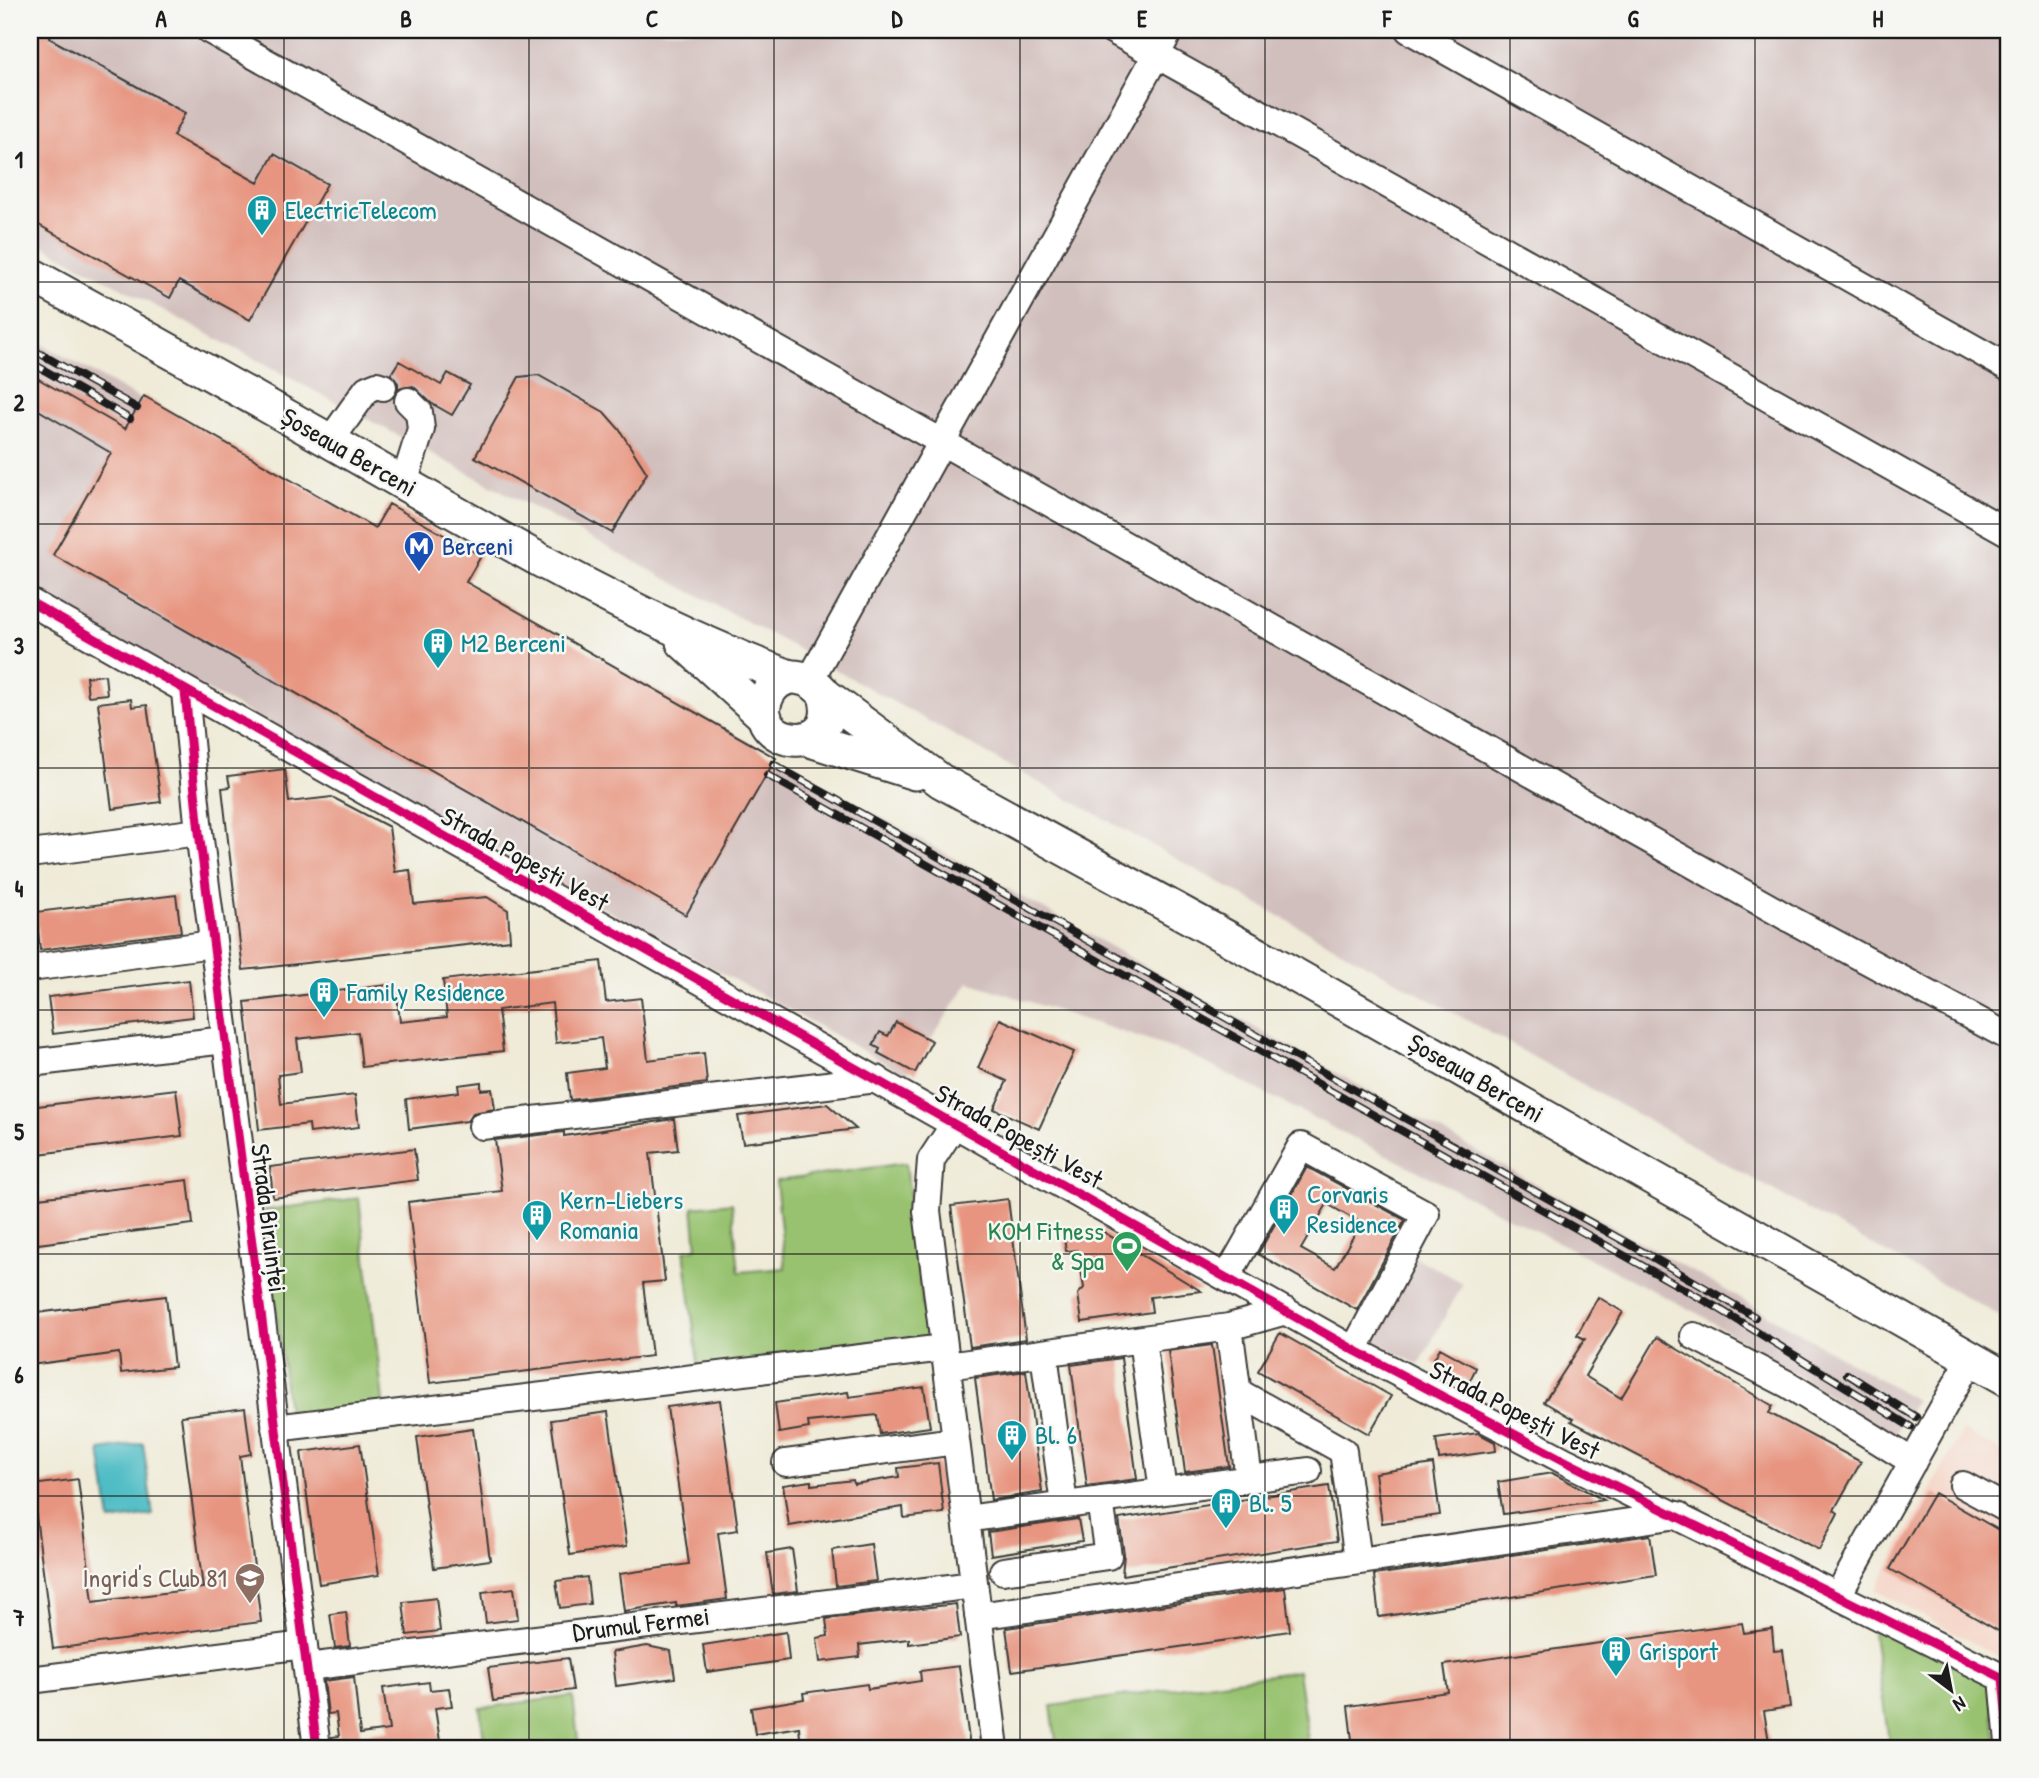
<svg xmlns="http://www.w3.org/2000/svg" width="2039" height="1778" font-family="'Patrick Hand',sans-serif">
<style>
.built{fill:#f5d2c3}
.industrial{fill:#d1bfbd}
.green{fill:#98c26f;stroke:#5a6f46;stroke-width:2}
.water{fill:#4ebcc4;stroke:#356c70;stroke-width:2}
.building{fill:#e79580;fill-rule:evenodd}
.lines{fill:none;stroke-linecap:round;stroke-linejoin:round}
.minor-casing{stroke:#3c3b38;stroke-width:30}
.major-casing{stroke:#3c3b38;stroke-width:37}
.minor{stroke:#fff;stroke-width:26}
.major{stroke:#fff;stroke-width:33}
.rail-casing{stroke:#1c1c1c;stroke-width:8}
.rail{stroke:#f6f6f2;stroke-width:5;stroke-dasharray:16;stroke-linecap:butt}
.cycleway-casing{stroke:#f6f6f2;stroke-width:13}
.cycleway{stroke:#d6006c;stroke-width:9}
.grid{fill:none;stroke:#1c1c1c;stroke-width:2;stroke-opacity:0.55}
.labels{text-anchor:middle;stroke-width:5;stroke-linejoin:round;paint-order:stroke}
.culture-label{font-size:26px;fill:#0d838f;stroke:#f6f6f2;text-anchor:start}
.street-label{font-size:26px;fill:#1c1c1c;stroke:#f6f6f2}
.transit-label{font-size:26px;fill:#164399;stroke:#f6f6f2;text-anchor:start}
.leisure-label{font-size:26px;fill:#27864d;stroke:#f6f6f2;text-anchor:end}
.education-label{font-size:26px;fill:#785e54;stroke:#f6f6f2;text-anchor:end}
.neatline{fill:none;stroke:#1c1c1c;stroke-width:2.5}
.grid-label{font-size:23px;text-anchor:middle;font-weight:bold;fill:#1c1c1c}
</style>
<rect width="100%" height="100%" fill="#f6f6f2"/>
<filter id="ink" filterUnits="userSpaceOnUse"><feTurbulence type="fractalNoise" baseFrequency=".0143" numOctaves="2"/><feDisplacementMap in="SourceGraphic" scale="14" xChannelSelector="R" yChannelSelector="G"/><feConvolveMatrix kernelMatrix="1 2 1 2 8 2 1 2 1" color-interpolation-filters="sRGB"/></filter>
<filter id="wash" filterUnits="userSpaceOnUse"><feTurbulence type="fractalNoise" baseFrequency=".00686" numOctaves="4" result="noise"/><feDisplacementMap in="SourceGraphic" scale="28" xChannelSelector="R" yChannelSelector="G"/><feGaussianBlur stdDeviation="1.57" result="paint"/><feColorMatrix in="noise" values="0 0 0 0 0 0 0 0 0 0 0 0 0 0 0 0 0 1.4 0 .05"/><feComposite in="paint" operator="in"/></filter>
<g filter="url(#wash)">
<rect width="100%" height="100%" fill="#efebd8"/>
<path class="built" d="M1963,1430L2009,1456V1662L1875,1590Z"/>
<path class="industrial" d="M30,30H2009V1321L809,655L30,239Z
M30,337L1150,969L1713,1283L1916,1400L1894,1436L1699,1314L1186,1053L969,982L907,1075L98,630L30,584V524L40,506L30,500Z
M1413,1256L1463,1283L1419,1365L1368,1338Z"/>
<path class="green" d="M906,1163L927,1343L699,1371L684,1251L697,1248L693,1207L732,1203L739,1272L785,1268L776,1181Z
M359,1198L384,1409L289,1421L265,1210Z
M1871,1622L1990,1683L1997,1748H1887L1890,1747Z
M1298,1671L1309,1748H1057L1051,1706Z
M573,1696L579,1748H485L480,1708Z"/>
<path class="water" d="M143,1443L153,1515L110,1521L100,1450Z"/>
<g id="blocks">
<path class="building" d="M30,30H53L49,38L185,113L173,136L258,183L274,154L327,184L250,320L179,281L170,298L30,220Z
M399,361L441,385L448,373L470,385L452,415L431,403L413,386L398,389V383L391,374Z
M30,374L125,429L144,396L375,528L389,504L481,556L466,582L776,758L686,915L53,555L111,453L30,405Z
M538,375L604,412L619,429L647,473L612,533L475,457L519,377Z
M105,675L107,694L88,696L86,677Z
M131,699L132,707L147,705L161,802L112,809L98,703Z
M285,769L289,802L332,797L389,827L395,872L410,870L414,904L487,897L508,910L510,940L243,970L222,788L230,787L228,776Z
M176,895L181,932L40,950L36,912Z
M601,961L606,1002L641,998L648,1060L704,1053L707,1083L570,1100L567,1073L605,1068L601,1038L556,1043L552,1003L498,1010L503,1051L362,1067L358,1032L297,1039L301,1072L278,1075L281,1104L355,1095L359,1127L310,1133L309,1124L259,1130L245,1002L396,984L400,1022L447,1017L443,980Z
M189,980L193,1017L53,1034L48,997Z
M1000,1019L1074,1052L1039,1129L994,1109L1007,1081L978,1068Z
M896,1022L932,1041L915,1073L878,1053L880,1049L873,1045L880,1032L888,1036Z
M481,1082V1090L492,1089L495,1109L473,1113L467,1121L409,1129L406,1099L459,1092L458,1085Z
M176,1089L182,1136L30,1155V1107Z
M827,1104L856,1129L743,1143L738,1116Z
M674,1119L678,1150L650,1153L665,1281L643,1283L652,1356L430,1383L408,1202L502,1191L495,1140L564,1132V1136Z
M414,1149L418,1180L273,1198L270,1167Z
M1307,1167L1405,1220L1357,1310L1258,1254ZM1327,1204L1361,1223L1335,1268L1301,1249Z
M188,1180L193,1224L30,1245V1199Z
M1008,1199L1026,1339L970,1347L951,1206Z
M1078,1229L1096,1238L1100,1230L1201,1291L1150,1297L1152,1312L1082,1322L1078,1294L1084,1288L1078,1250L1066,1251L1063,1232Z
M166,1296L174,1367L121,1373L119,1353L30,1365V1314Z
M1598,1297L1623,1312L1585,1376L1621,1398L1657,1337L1773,1406L1769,1413L1861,1462L1834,1510L1838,1513L1819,1550L1571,1421L1573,1419L1544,1402L1585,1339L1577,1335Z
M1280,1333L1391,1396L1369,1434L1258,1371Z
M1212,1345L1229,1466L1185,1472L1168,1351Z
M1440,1348L1476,1368L1469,1382L1432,1362Z
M1121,1358L1137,1479L1087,1486L1071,1365Z
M1026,1371L1042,1492L991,1500L975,1378Z
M924,1387L930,1427L880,1434L877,1415L808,1422L809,1428L779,1433L775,1403L848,1392L849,1397Z
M720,1400L738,1530L718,1533L727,1599L676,1606V1603L624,1611L619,1574L689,1564L667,1407Z
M245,1408L251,1454L240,1456L261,1622L53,1649L32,1485L78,1479L93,1602L203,1588L181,1416Z
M608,1412L627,1546L570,1555L551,1420Z
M473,1429L490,1560L434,1568L417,1437Z
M1478,1433L1495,1442L1496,1451L1439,1459L1436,1439Z
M360,1444L379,1575L319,1584L301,1452Z
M938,1463L944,1513L904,1518L903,1507L789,1526L783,1485L811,1481V1485L853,1480L854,1484L899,1477L898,1468Z
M1433,1464L1440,1515L1382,1523L1375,1473Z
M1552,1473L1604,1500L1503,1514L1498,1482Z
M1329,1486L1337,1541L1122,1575L1124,1554L1119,1519Z
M1934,1493L2009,1536V1637L1890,1569Z
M1078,1519L1082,1541L991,1555L988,1532Z
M1650,1535L1656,1575L1379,1617L1374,1575Z
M871,1544L876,1581L836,1586L832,1550Z
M792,1549L798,1591L773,1594L767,1553Z
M587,1577L590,1604L560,1608L556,1581Z
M514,1588L518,1619L486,1623L482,1592Z
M1285,1588L1290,1631L1012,1671L1006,1628Z
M436,1598L440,1631L407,1635L403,1602Z
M956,1604L960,1637L909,1644V1639L859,1645L860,1657L820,1662L817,1638L828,1636L826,1619Z
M346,1612L350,1646L335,1648L330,1614Z
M1742,1623L1744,1633L1772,1629L1774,1651L1783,1650L1790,1707L1764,1711L1770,1748H1353L1348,1706L1448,1692L1444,1665Z
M786,1632L789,1660L707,1672L703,1645Z
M647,1646L671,1651L675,1678L616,1686L612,1652Z
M568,1658L573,1690L493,1701L488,1668Z
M959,1666L970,1747L801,1748L799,1727L755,1734L751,1708L804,1699L803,1693L867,1684L868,1689L921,1681L920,1671Z
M354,1677L360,1734L389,1730L383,1688L429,1682L430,1690L449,1688L452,1706L435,1708L441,1748H332V1737L339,1736L336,1713L328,1714L324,1681Z"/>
</g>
</g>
<g filter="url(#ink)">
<use href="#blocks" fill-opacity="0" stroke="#3c3b38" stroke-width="2"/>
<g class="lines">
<g class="minor-casing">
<path id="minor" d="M209,30L1790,919L2009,1037
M1112,30L2009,533
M1409,30L2009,368
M330,441L367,389L377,385L383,387
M404,483L421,429L419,412L408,401
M30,602L1354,1350L1567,1462L2009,1681
M810,680L1170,30
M185,692L199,832L317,1748
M30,854L199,832
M30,968L213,944
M30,1063L225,1040
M954,1125L931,1160L927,1211L995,1748
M482,1126L877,1079
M1227,1277L1301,1146L1426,1214L1354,1350
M1229,1327L1249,1479
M1694,1336L1789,1385L1913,1462
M1142,1340L1163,1491
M1044,1353L1064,1505
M947,1366L1229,1327L1286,1311
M1238,1392L1343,1451L1358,1560
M275,1428L944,1348
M786,1463L956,1441
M1963,1485L2009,1510
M966,1519L1308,1471
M1003,1571L1108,1556L1100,1500
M1838,1595L1971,1358
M978,1616L1678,1515
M307,1667L974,1585
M2003,1678L2009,1743
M30,1680L304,1645"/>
</g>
<g class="major-casing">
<path id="major" d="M30,274C155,342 280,412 403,483C529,555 654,627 790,677
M683,642L765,717
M825,695C844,762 741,746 768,694C782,668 811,675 825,695L941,781L1286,970L2009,1380
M807,739L915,773"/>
</g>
<use href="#minor" class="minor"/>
<use href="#major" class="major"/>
<g class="rail-casing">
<path id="rail" d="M30,348L137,408
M30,362L130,419
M773,764L1647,1254L1755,1317
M767,775L1718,1308L1911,1427
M1847,1374L1916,1417"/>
</g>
<use href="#rail" class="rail"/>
<g class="cycleway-casing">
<path id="cycleway" d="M30,602L1354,1350L1567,1462L2003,1678L2009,1743
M185,692L199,832L317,1748"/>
</g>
<use href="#cycleway" class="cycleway"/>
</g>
</g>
<path class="grid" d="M284,30V1748M529,30V1748M774,30V1748M1020,30V1748M1265,30V1748M1510,30V1748M1755,30V1748M30,282H2009M30,524H2009M30,768H2009M30,1010H2009M30,1254H2009M30,1496H2009"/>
<defs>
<g id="building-pin" transform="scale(1.575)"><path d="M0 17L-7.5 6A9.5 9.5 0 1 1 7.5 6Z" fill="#0f9aa8" stroke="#f6f6f2"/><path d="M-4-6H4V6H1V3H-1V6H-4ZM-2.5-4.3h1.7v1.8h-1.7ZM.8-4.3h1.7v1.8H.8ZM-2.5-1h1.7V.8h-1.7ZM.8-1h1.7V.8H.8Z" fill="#fff"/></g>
<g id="metro-pin" transform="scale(1.575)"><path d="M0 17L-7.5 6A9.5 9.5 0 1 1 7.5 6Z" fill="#1a4fb4" stroke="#f6f6f2"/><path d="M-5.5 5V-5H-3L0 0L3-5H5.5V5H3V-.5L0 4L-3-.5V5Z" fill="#fff"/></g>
<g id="stadium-pin" transform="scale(1.575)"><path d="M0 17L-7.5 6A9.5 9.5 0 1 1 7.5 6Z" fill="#2e9e5b" stroke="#f6f6f2"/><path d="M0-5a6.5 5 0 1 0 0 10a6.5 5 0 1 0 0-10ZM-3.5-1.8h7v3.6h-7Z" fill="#fff"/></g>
<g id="school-pin" transform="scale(1.575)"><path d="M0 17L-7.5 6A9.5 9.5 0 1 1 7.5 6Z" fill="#8d6e63" stroke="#f6f6f2"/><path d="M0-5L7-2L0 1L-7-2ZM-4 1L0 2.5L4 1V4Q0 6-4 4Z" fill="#fff"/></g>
</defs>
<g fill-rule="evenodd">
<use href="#building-pin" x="262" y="210"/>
<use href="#metro-pin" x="419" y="546"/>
<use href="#building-pin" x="438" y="643"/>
<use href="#building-pin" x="324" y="992"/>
<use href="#building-pin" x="1284" y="1209"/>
<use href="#building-pin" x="537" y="1215"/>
<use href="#stadium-pin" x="1127" y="1246"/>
<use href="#building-pin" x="1012" y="1435"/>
<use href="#building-pin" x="1226" y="1503"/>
<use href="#school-pin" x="250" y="1578"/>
<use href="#building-pin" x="1616" y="1651"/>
</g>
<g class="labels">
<g class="culture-label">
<text x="285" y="219">ElectricTelecom</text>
<text x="461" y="652">M2 Berceni</text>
<text x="347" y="1001">Family Residence</text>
<text x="1307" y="1203">Corvaris<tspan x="1307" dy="30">Residence</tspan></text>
<text x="560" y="1209">Kern-Liebers<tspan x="560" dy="30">Romania</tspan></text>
<text x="1035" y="1444">Bl. 6</text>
<text x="1249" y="1512">Bl. 5</text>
<text x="1639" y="1660">Grisport</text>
</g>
<g class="street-label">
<text transform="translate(349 452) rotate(30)" y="9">Șoseaua Berceni</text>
<text transform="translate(525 859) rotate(29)" y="9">Strada Popești Vest</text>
<text transform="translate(1476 1078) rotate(30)" y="9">Șoseaua Berceni</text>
<text transform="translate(1019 1136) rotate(29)" y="9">Strada Popești Vest</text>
<text transform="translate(269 1218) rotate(83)" y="9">Strada Biruinței</text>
<text transform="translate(1515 1410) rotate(27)" y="9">Strada Popești Vest</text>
<text transform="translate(641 1624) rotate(-7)" y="9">Drumul Fermei</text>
</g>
<g class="transit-label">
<text x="442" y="555">Berceni</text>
</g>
<g class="leisure-label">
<text x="1104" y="1240">KOM Fitness<tspan x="1104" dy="30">&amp; Spa</tspan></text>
</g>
<g class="education-label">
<text x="227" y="1587">Ingrid's Club 81</text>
</g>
</g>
<rect width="2039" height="1778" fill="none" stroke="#f6f6f2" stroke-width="77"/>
<g transform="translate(1951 1690) rotate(148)" stroke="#f6f6f2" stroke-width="5" paint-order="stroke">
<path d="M0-5L12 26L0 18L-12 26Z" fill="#1c1c1c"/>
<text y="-10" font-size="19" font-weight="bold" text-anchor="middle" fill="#1c1c1c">N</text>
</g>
<rect x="38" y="38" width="1962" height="1702" class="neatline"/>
<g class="grid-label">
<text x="161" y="27">A</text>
<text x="406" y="27">B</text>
<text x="652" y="27">C</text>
<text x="897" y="27">D</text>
<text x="1142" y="27">E</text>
<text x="1387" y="27">F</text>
<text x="1633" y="27">G</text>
<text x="1878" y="27">H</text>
<text x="19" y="168">1</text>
<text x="19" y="411">2</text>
<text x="19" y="654">3</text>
<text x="19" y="897">4</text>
<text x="19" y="1140">5</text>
<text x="19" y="1383">6</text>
<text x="19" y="1626">7</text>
</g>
</svg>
